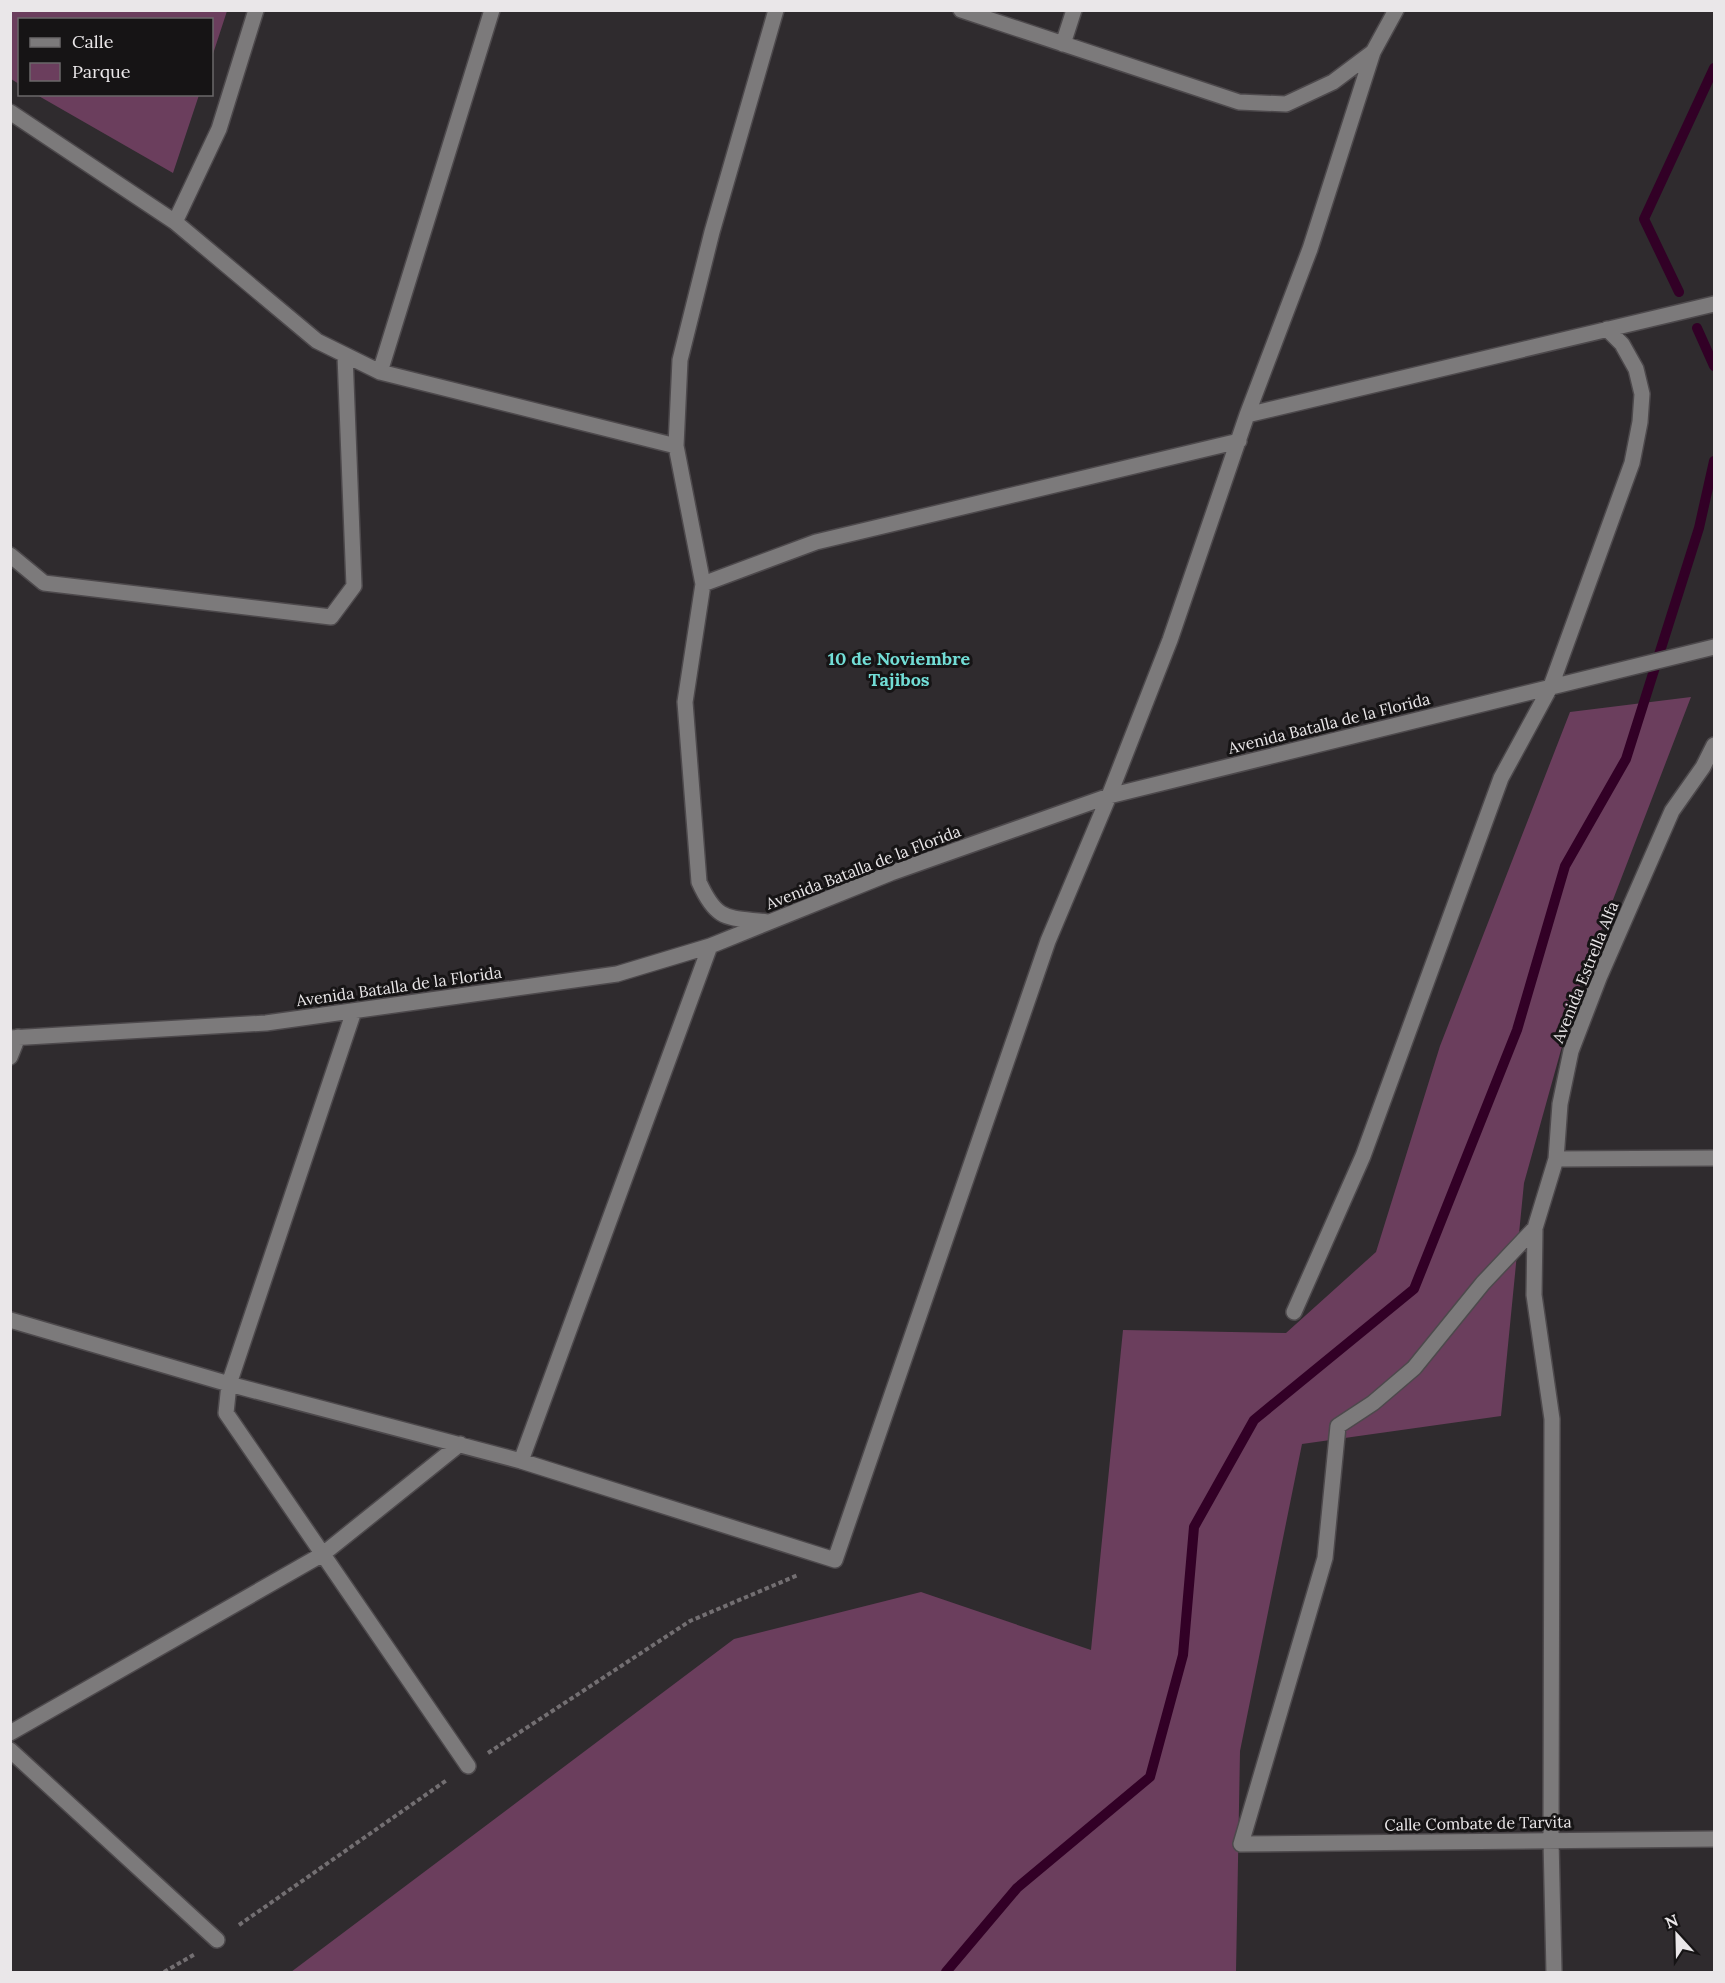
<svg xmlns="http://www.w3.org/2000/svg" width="1725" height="1983" font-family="Lora,serif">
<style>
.green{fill:#6b3e5d}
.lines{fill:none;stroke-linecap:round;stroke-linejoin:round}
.stream{stroke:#320026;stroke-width:10}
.minor-casing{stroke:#4d494c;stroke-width:18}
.path{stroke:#736f72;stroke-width:4;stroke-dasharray:4.5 3;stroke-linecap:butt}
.minor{stroke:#7c7a7b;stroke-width:15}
.labels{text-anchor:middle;stroke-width:6;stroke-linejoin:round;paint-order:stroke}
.street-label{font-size:16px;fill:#eae7e9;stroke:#161415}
.neighbourhood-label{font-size:18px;font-weight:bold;fill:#72ddd6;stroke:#161415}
</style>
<rect width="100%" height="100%" fill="#2f2b2e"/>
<path class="green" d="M11,10H227V11L212,57V20H20L19,84L11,79Z
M37,95L199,94V95L173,173Z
M1691,697L1576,996L1524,1183L1501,1416L1302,1444L1240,1751L1236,1972H291L734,1639L921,1592L1091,1650L1123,1330L1286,1333L1376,1252L1440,1046L1570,712Z"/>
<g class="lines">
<path class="stream" d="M1679,292L1644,219L1714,68
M1697,328L1714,366
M946,1972L1017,1888L1150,1777L1183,1655L1194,1527L1254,1420L1414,1289L1517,1030L1565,866L1626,759L1699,528L1714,461"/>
<g class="minor-casing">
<path id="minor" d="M961,10L1239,102L1286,104L1333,82L1373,52
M1063,44L1074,10
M10,112L175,222L317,341L380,372L676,446
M175,222L219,129L256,10
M380,372L492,10
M1247,415L1714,304
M10,555L44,583L331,617L354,586L345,355
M703,584L816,542L1239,441
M767,922C727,917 717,922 699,882L685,702L703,584L676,446L680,360L712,232L776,10
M354,1011L229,1384L226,1413L468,1766
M10,1038L266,1023L617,974L710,946L891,873L1109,796L1714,647
M10,1057L18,1037
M1556,1159L1714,1158
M1535,1228L1483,1283L1414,1368L1373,1403L1338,1426L1325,1558L1241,1844L1714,1839
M1294,1312L1363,1156L1501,778L1551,686L1632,463L1640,422L1642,394L1636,369L1622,344L1607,329
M10,1320L229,1384L521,1461L835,1560L1048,941L1109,796L1170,640L1247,415L1310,249L1373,52L1396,10
M521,1461L710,946
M10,1733L323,1554L460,1444
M10,1750L217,1940
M1554,1972L1551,1840L1552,1419L1534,1295L1535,1228L1556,1159L1560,1104L1571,1051L1599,978L1672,811L1703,767L1714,745"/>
</g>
<path class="path" d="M488,1753L690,1621L798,1575
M239,1925L447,1780
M164,1972L195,1954"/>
<use href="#minor" class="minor"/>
</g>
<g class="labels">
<g class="street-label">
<text transform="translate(1329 723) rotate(-14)" y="6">Avenida Batalla de la Florida</text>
<text transform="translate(863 867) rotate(-21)" y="6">Avenida Batalla de la Florida</text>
<text transform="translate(1585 972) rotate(-68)" y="6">Avenida Estrella Alfa</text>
<text transform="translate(399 986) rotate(-8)" y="6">Avenida Batalla de la Florida</text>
<text transform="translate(1478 1823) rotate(-1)" y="6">Calle Combate de Tarvita</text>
</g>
<g class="neighbourhood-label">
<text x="899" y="665">10 de Noviembre<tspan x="899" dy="21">Tajibos</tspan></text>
</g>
</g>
<rect width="1725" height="1983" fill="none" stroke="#eae7e9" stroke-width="24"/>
<rect x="18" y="18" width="195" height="78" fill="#161415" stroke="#6b686a" stroke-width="1.5"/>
<rect x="30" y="38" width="30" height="9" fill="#7c7a7b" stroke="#6b686a" stroke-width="1.5"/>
<text x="72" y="48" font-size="18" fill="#eae7e9">Calle</text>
<rect x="30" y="63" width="30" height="18" fill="#6b3e5d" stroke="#6b686a" stroke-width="1.5"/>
<text x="72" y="78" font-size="18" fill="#eae7e9">Parque</text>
<g transform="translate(1677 1935) rotate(338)" stroke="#161415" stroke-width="4.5" paint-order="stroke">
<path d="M0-4.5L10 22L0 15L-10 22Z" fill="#eae7e9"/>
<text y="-9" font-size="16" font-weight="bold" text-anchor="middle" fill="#eae7e9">N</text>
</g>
</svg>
